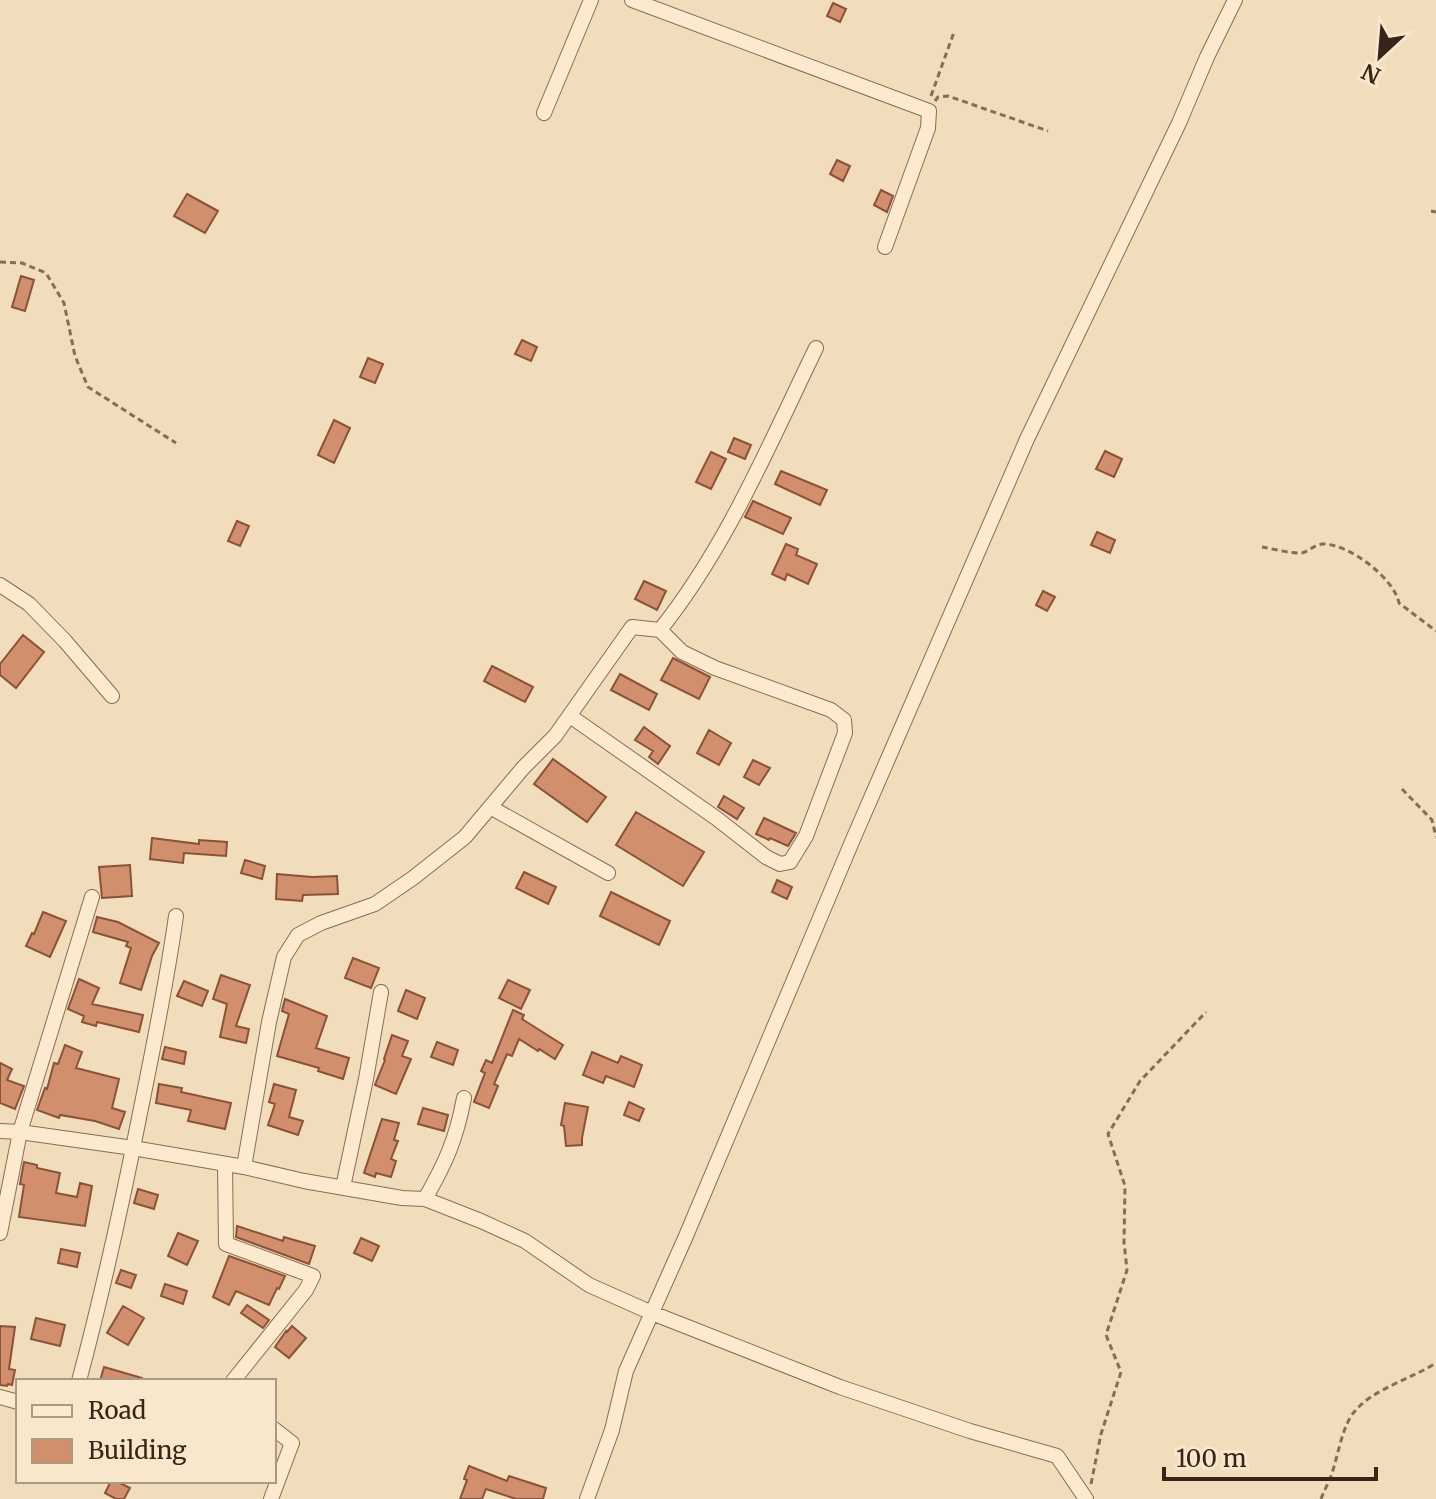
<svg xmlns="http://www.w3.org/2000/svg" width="1436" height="1499" font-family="Merriweather,serif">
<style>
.building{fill:#d28f6d;stroke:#8a5238;stroke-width:2}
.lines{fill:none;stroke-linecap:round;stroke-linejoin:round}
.minor-casing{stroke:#896c54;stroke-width:16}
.path{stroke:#896c54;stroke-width:3;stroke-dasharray:6 4;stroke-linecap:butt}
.minor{stroke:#fbeace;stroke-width:14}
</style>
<rect width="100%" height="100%" fill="#f1dcbb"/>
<path class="building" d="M833,3L846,9L840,22L827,16Z
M837,160L850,166L843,181L830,174Z
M881,190L893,196L887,212L874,205Z
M187,194L218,211L205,233L174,216Z
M21,276L34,280L25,311L12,307Z
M522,340L537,347L531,361L515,354Z
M368,358L383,364L375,383L360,377Z
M334,420L350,428L334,463L318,455Z
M734,438L751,445L745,459L728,452Z
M1105,451L1122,459L1114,477L1096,469Z
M711,452L726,459L711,489L696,482Z
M781,471L827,490L820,505L775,484Z
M753,501L791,518L783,534L745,517Z
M237,521L249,526L240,546L228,541Z
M1097,532L1115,540L1110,553L1091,545Z
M786,544L798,549L796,555L817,564L808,584L787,574L785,580L772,574Z
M644,581L666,591L657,610L635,599Z
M1043,591L1055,597L1047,611L1036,605Z
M23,635L44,652L16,688L0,675V664Z
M673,658L710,677L699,699L661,680Z
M492,666L533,687L525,702L484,681Z
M620,674L657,694L649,710L611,690Z
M644,727L670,746L658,764L649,757L653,751L635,740Z
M709,730L731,743L719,765L697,753Z
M553,759L606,797L587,822L534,784Z
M753,760L770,768L759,785L744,777Z
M724,796L744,808L737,819L718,807Z
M636,812L704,852L683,886L616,845Z
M764,818L796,833L788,846L770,838L769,840L756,834Z
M152,838L199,844V840L227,842L226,856L184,853L183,863L150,859Z
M245,860L265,866L262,879L241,873Z
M130,865L132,896L102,898L99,867Z
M524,872L556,887L548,904L516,888Z
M277,874L312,877L337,876L338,894L303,895L302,901L276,899Z
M777,880L792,887L787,899L772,892Z
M611,892L670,921L659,945L600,916Z
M43,912L66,921L50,957L26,946L32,933L34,934Z
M97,917L118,922L159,943L152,956L141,990L120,983L131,948L126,946L128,942L93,932Z
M353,958L379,968L371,988L345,978Z
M221,975L250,985L236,1026L249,1029L246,1043L220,1037L227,1004L213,999Z
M79,979L99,988L92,1004L143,1015L139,1032L97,1022L96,1026L82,1022L84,1016L68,1009Z
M508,980L530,990L521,1009L499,998Z
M184,981L208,991L202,1006L177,996Z
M406,990L425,998L417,1019L398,1011Z
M285,999L327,1016L316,1048L349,1058L343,1079L318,1071L319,1068L277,1056L289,1014L282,1011Z
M513,1010L524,1015L522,1019L563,1045L555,1059L539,1049L538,1051L519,1039L512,1056L507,1054L494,1084L498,1086L489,1108L474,1102L485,1073L481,1071L486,1060L492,1063Z
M392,1035L408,1041L402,1056L411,1059L396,1094L375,1085L385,1060L384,1059Z
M437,1042L458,1050L453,1065L431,1057Z
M65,1045L82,1052L76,1068L119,1079L112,1108L125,1112L119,1129L95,1121L60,1115L59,1118L37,1110L45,1088L47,1089L54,1063L58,1064Z
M165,1047L186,1052L184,1064L162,1059Z
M592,1052L618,1063L621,1056L642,1065L634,1087L606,1076L603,1083L583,1075Z
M0,1063L12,1069L7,1080L24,1086L15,1109L0,1103Z
M159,1084L182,1088L181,1092L231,1103L225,1129L188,1121L191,1110L156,1103Z
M274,1084L296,1090L289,1117L303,1121L298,1135L268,1125L275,1104L269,1102Z
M629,1102L644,1109L639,1121L624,1115Z
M565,1103L588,1107L582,1138V1145L566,1146L564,1126L561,1125Z
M423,1108L448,1115L444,1131L418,1124Z
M382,1119L399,1123L394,1140L398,1141L391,1159L396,1161L391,1177L376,1173L375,1177L364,1173Z
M24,1162L37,1165V1168L60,1173L56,1193L77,1197L80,1183L92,1186L85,1226L19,1217L24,1185L20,1184Z
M138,1189L158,1195L154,1209L134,1203Z
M237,1226L283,1241L284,1237L315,1246L309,1264L236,1237Z
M178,1233L198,1241L187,1265L168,1256Z
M361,1238L379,1246L372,1261L354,1253Z
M61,1249L80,1253L77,1267L58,1263Z
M229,1256L285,1276L279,1289L277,1288L269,1305L236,1291L229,1305L213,1297Z
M121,1270L136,1275L131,1288L116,1283Z
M165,1284L187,1291L183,1304L161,1296Z
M247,1305L269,1320L263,1328L241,1313Z
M123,1306L144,1318L128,1345L107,1333Z
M36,1318L65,1325L60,1346L31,1339Z
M0,1326L15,1327L9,1369L15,1370L12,1385L8,1384L7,1386L0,1385Z
M292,1326L306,1338L289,1358L275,1347L286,1331L287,1332Z
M104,1367L142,1378V1381H100Z
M469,1466L507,1481L509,1476L546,1488L543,1499H516L486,1489L482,1499H460L467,1480L464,1479Z
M111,1481H116L130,1488L124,1499H116L105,1493Z"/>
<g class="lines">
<g class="minor-casing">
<path id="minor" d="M632,0L929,111L928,128L885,247
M544,113L591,0
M0,585L29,604L65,641L112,696
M570,716L716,818L766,857L780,864L790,862L806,836L845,733L844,720L831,710L715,668L682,652L660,630
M490,807L608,873
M0,1131L20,1132L133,1148L244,1167L304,1181L402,1198L425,1199L481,1221L525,1241L589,1285L652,1313L840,1387L970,1431L1057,1456L1086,1499
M225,1164L226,1244L313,1276L306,1290L233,1381
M244,1167L269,1022L284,957L298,935L321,923L375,904L413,878L465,837L523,768L555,736L632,627L660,630C727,546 769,445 816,348
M343,1187L366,1079L381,992
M425,1199C446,1162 456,1140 464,1098
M0,1233L20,1132L92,897
M79,1381C103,1291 123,1200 141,1108C154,1044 167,981 176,916
M0,1397L18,1402
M271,1499L292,1443L274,1429
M587,1499L612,1430L626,1371L686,1236L854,837L1027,439L1179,123L1207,57L1235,0"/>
</g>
<path class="path" d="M931,96L954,32
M935,101L938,97L948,96L1048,131
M1431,211L1436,212
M0,262L22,263L46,273L64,303L75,356L88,387L176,443
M1262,547C1274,549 1288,553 1300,553C1308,553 1314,544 1323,544C1349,544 1394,578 1399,603L1436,631
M1402,789L1432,820L1436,837
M1091,1484L1101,1434L1121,1372L1106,1335L1127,1270L1124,1242L1125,1186L1108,1134L1140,1081L1206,1012
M1321,1499C1324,1491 1328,1484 1331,1476C1338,1457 1342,1425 1355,1411C1373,1389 1413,1378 1436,1363"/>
<use href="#minor" class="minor"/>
</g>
<rect x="16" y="1379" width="260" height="104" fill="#f8e7cb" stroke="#ab9984" stroke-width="2"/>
<rect x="32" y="1405" width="40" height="12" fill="#fbeace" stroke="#ab9984" stroke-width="2"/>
<text x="88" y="1419" font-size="24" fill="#37251a">Road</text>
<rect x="32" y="1439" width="40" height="24" fill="#d28f6d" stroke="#ab9984" stroke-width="2"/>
<text x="88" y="1459" font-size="24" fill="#37251a">Building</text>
<g transform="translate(1380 56) rotate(206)" stroke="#f8e7cb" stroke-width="6" paint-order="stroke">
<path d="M0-6L14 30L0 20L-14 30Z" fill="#37251a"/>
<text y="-12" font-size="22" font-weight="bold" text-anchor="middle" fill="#37251a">N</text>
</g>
<path d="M1164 1467v12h212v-12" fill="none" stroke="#37251a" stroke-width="4"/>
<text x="1176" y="1467" font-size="24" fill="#37251a" stroke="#f8e7cb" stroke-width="6" paint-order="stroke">100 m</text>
</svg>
